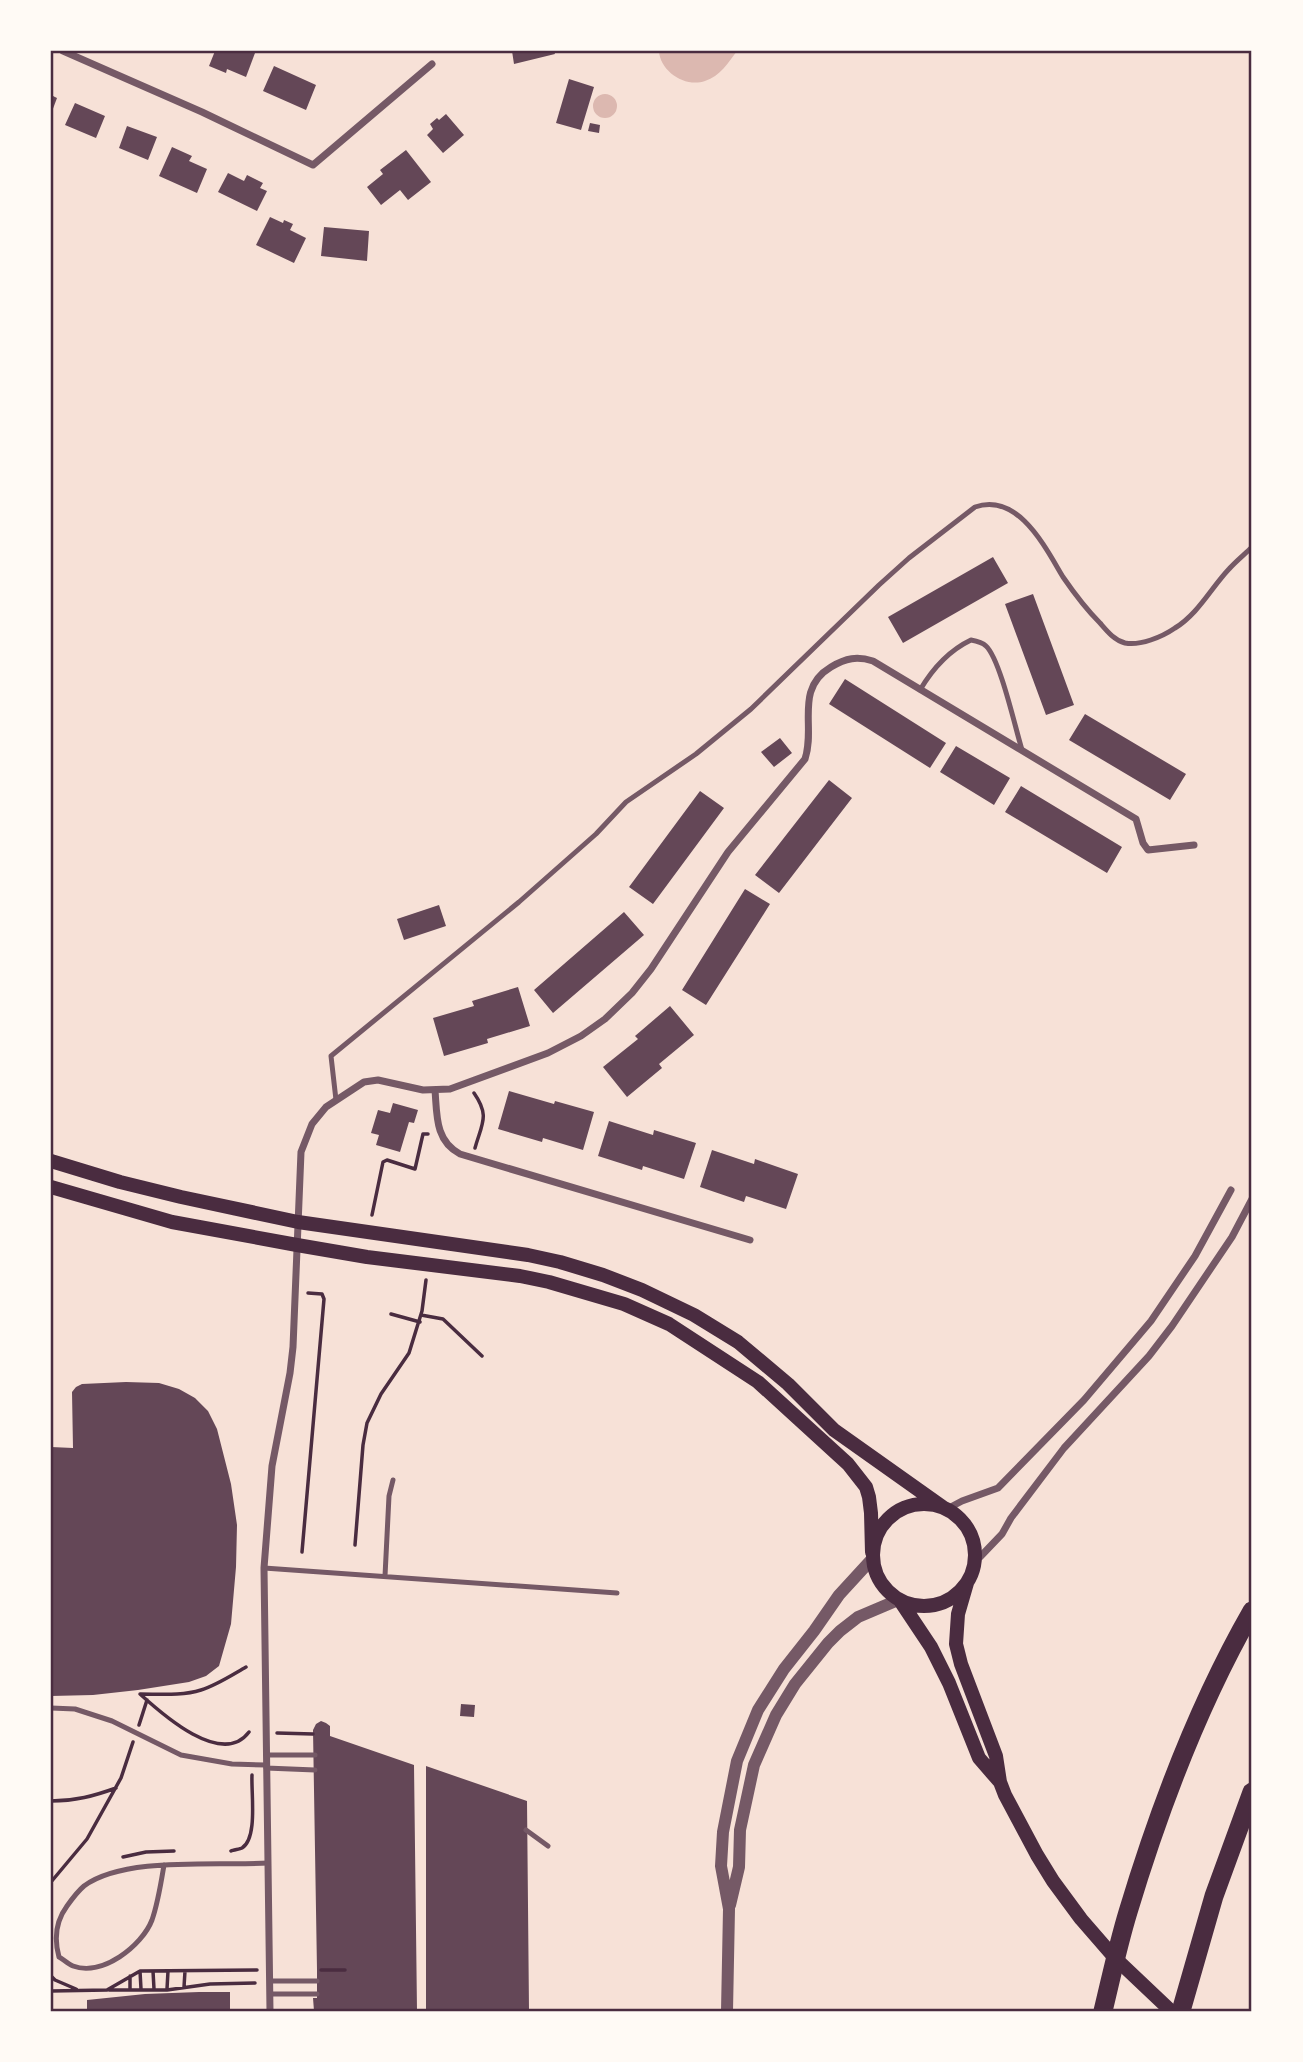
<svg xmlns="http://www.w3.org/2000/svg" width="1303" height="2062" font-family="'Roboto Serif',serif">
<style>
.water{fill:#dcb8b0}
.building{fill:#644757}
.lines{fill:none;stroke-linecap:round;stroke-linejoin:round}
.path{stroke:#4a2c40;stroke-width:3.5}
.service{stroke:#755966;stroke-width:5}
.minor{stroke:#755966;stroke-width:7}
.tertiary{stroke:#755966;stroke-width:12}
.secondary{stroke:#4a2c40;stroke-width:14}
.motorway{stroke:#4a2c40;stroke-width:19}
.neatline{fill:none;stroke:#4a2c40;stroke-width:2.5}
</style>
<rect width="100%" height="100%" fill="#f7e1d7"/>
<path class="water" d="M659,51H737C728,63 720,76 705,81C685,88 660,71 659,51Z
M593 106a12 12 0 1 1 24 0a12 12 0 1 1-24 0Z"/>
<path class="building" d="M215,51H250L255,53L246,77L227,69L226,73L209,66Z
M512,51H554L555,54L514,64Z
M274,66L316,85L306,110L263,91Z
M569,79L594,87L581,130L556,123Z
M51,95L57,98L51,114Z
M75,103L105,116L96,138L65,125Z
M446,114L464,135L443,153L427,135L433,129L430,124L437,118L439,120Z
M590,123L600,125L599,133L588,131Z
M127,126L157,137L148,160L119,148Z
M172,147L192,156L189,161L207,169L197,193L159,176Z
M406,150L431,182L408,200L400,190L381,205L367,187L383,174L380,170Z
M228,173L244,181L247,175L263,183L260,188L267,191L257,211L218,192Z
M270,217L283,223L284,220L293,224L290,230L306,238L294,263L256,245Z
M324,227L369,231L367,261L321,256Z
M993,557L1008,583L903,643L888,617Z
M1033,594L1074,705L1046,715L1005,604Z
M845,679L946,743L930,768L829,704Z
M1085,714L1186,774L1170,800L1069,740Z
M780,738L792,753L774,767L761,752Z
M956,746L1010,778L994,805L940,772Z
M829,780L852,798L779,893L755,875Z
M1021,786L1122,847L1107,873L1005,812Z
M700,791L724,808L653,904L629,887Z
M745,889L770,904L706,1005L682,990Z
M439,905L446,926L404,940L397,919Z
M624,912L644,935L553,1013L534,990Z
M518,987L530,1026L487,1039L488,1043L444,1056L433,1018L474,1006L472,1001Z
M670,1006L694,1035L659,1064L662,1068L627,1097L603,1067L638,1039L635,1036Z
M509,1091L554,1104L555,1101L594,1112L583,1150L543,1138L542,1142L498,1129Z
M393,1103L418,1110L414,1123L409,1122L400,1152L376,1145L379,1135L371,1133L378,1110L390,1113Z
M609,1121L653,1135L654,1130L696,1143L684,1179L643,1166L642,1170L598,1156Z
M712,1150L754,1164L755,1159L798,1174L786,1209L746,1196L744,1202L700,1187Z
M126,1382L159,1383L179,1389L195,1398L208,1411L217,1429L231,1484L237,1525L236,1567L231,1624L219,1666L206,1676L189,1682L138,1690L93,1695L51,1696V1447L73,1448L72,1392L76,1387L82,1384Z
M461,1704L475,1705L474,1717L460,1716Z
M321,1721L326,1723L330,1726V1736L414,1765L417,2011H314L313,1998H317V1970L313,1730L316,1724Z
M426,1766L527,1801L529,2011H426Z
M199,1992H230V2011H87V2000L145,1994Z"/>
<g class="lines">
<path class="path" d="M474,1093C490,1116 482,1123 475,1148
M372,1215L383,1162L387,1160L415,1169L423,1134H428
M391,1314L420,1322
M421,1315L443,1319L482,1356
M355,1545L363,1445L367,1423L381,1394L409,1353L422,1311L426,1280
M302,1552L324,1299L322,1294L308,1293
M246,1667C232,1675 217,1685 201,1690C182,1696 160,1694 140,1694C162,1714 222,1768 249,1732
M139,1725L147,1700
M277,1733L313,1734
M51,1801C75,1801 94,1796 116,1788
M231,1851C233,1850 240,1849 242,1848C258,1838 251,1793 252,1775
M123,1857L146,1852L174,1851
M51,1882L87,1839L121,1778L133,1742
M321,1970H345
M140,1971L141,1989
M153,1971L154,1989
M51,1976L55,1980L76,1989
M184,1987L185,1971
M167,1989L168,1971
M109,1990H167L210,1984L255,1983
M130,1990V1976
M51,1991L107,1990L140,1971L257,1970"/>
<path class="service" d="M920,690C933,668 948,651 971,640C977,641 982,642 986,646C1000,659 1015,727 1022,750
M336,1100L331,1056L519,902L596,834L626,802L696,754L751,709L879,585L909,558L975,507C1018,492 1045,547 1063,577C1074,593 1086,609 1100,623C1107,631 1114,640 1125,643C1140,646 1162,637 1175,628C1198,614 1211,588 1229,569C1236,561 1245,554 1252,547
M264,1568L617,1593
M385,1576L389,1496L393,1480
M51,1708L75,1709L112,1721L181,1755L232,1764L266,1765
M266,1755H315
M266,1768L315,1770
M526,1830L548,1846
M164,1865C161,1883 158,1903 152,1920C142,1946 102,1977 73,1966C68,1964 63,1959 59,1957C54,1939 56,1921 67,1906C72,1899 78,1891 84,1886C124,1856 219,1866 268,1863
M270,1981H317
M270,1994H317"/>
<path class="minor" d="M63,51L202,112L313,165L432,64
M435,1090C437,1115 435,1141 460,1154L750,1240
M947,1509L962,1501L998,1488L1084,1400L1151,1321L1195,1256L1231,1190
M975,1559L980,1557L1002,1534L1011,1518L1064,1448L1149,1356L1172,1326L1232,1237L1252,1199
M270,2011L264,1568L272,1466L290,1373L293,1347L301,1152L312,1124L326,1107L364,1082L378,1080L423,1090L450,1089L548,1053L581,1036L605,1019L632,993L651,969L728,852L805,759C816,727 794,689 831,667C846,658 857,656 873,661L1136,819L1143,843L1148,850L1194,845"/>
<path class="tertiary" d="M730,1905L739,1867L740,1830L754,1765L776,1715L795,1684L828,1643L840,1631L858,1617L898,1600
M727,2011L729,1909L721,1866L723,1832L737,1761L758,1710L784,1669L814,1631L839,1595L872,1559"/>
<path class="secondary" d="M51,1161L120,1182L181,1197L298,1222L528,1255L560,1262L603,1275L642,1290L694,1315L738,1342L788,1384L834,1430L944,1508
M51,1187L172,1222L297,1245L367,1257L520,1276L549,1282L624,1304L669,1324L758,1382L848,1464L866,1487L869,1497L871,1513L872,1552
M873 1555a51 51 0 1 1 102 0a51 51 0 1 1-102 0Z
M967,1583L958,1614L956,1644L961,1664L996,1756L1000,1782L1005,1795L1037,1855L1053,1881L1081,1919L1114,1957L1171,2011
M901,1602L931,1647L949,1683L979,1758L999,1781"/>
<path class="motorway" d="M1103,2011C1111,1978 1118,1945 1128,1912C1159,1809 1198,1705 1252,1611
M1181,2011L1214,1896L1252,1792"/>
</g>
<rect width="1303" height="2062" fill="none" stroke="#fffaf5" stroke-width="105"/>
<rect x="52" y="52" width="1198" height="1958" class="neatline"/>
</svg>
